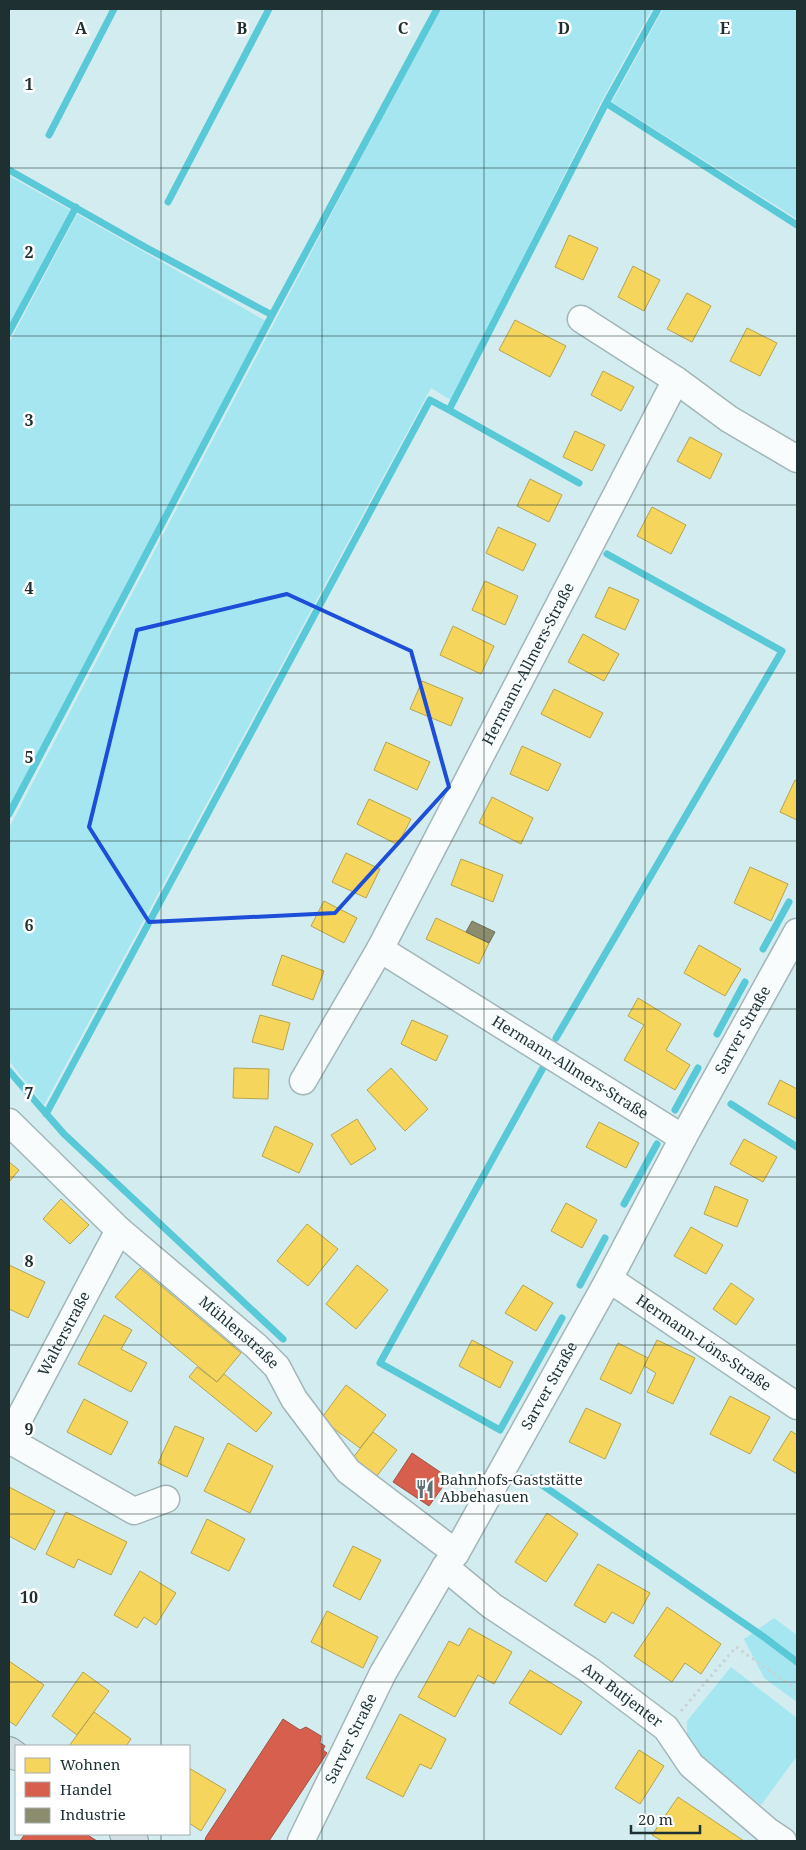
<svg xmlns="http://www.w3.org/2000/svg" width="806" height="1850" font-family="'Noto Serif',serif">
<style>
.green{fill:#a5e6f1}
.homes{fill:#f6d55c;stroke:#b5a44f}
.shops{fill:#d6604d;stroke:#9f5245}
.industry{fill:#8c8c6e;stroke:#6b705c}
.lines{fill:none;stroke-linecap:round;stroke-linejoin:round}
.stream{stroke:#59c9d8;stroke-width:7}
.minor-casing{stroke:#a2b6b8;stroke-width:29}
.major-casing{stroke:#7e9ca0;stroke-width:30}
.path{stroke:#cbd2d3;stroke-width:3;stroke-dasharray:2.5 4;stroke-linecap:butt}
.minor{stroke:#f8fcfd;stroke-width:26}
.major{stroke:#d2dfe2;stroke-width:28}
.marked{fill:none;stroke:#1d4ed8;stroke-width:4;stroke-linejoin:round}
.grid{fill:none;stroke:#1e3032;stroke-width:1;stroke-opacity:0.55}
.labels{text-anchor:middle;stroke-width:5;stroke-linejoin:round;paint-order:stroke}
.street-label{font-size:15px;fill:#1e3032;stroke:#fff}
.poi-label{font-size:15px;fill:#1e3032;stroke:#fff;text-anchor:start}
.grid-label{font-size:16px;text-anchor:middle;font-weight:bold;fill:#1e3032;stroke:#fff;stroke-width:5;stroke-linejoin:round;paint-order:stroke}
</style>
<rect width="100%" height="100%" fill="#d3ecf0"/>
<path class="green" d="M439,9H652L600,104L451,400L431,388L44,1105L9,1061V828Z
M663,9H797V219L612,102Z
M9,176L70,210L9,325Z
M77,214L266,321L9,807V343Z
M774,1618L797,1635V1702L764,1678L744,1639Z
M731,1667L797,1718V1756L761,1805L687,1746V1721Z"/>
<path class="homes" d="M569,235L598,248L583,280L555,267Z
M633,266L660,280L644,311L618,297Z
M687,293L711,306L692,342L667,329Z
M515,320L566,346L550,377L499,350Z
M747,328L777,343L760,376L730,361Z
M603,371L634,387L621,411L591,395Z
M575,431L605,445L592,471L563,457Z
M690,437L722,454L710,479L677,461Z
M530,479L562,495L549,522L517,506Z
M652,507L686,525L671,554L637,536Z
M498,527L536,544L523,571L486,553Z
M485,581L518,596L505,625L472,610Z
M609,587L639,600L625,630L595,617Z
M453,626L494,646L481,674L440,655Z
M583,634L619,654L604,681L568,662Z
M422,681L463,698L451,726L410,709Z
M554,689L603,713L590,738L541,714Z
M386,742L430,762L417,790L374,770Z
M522,746L561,764L548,791L510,774Z
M795,780L797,781V820L780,812Z
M492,797L533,818L521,844L479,823Z
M369,799L411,819L398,845L357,824Z
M346,853L380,869L366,898L332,882Z
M461,859L503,875L493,902L451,885Z
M750,867L788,884L771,921L734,903Z
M324,901L357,918L344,943L311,926Z
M436,918L489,943L479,964L426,939Z
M699,945L741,969L725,996L684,973Z
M282,955L324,971L313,1000L272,985Z
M638,998L681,1024L666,1050L690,1065L675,1090L624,1060L644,1025L628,1016Z
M260,1015L290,1023L283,1050L252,1042Z
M412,1020L448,1036L436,1061L401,1044Z
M234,1068L269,1069L268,1099L233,1098Z
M391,1068L428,1109L405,1131L367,1090Z
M780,1080L797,1089V1119L768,1104Z
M357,1119L376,1149L351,1165L331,1135Z
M599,1122L639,1143L626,1168L586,1147Z
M275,1126L313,1144L299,1173L262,1156Z
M744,1139L777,1157L763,1182L730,1164Z
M9,1162L19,1170L9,1182Z
M715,1186L748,1200L737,1227L704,1214Z
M61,1199L89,1225L70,1244L43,1219Z
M566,1203L597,1220L582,1248L551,1231Z
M307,1224L338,1249L308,1286L277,1261Z
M691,1227L723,1245L706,1274L674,1256Z
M9,1265L45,1282L28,1318L9,1309Z
M357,1265L388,1290L356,1329L326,1304Z
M140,1268L241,1353L217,1382L115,1297Z
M731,1283L754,1299L736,1325L713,1309Z
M523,1285L553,1303L536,1331L505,1313Z
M104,1315L132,1330L121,1349L147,1363L131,1392L78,1364Z
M472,1340L513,1362L500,1388L459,1366Z
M657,1340L695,1358L673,1404L647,1392L656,1373L644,1366Z
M618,1343L648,1358L631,1394L600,1379Z
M197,1367L217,1382L224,1374L272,1413L256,1432L189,1377Z
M346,1385L386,1415L360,1448L321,1419Z
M730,1396L770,1417L750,1454L710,1434Z
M84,1399L128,1422L111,1455L67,1432Z
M586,1408L621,1424L605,1459L569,1442Z
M175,1426L204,1438L187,1477L158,1463Z
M791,1431L797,1435V1474L773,1460Z
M373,1432L397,1450L376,1477L352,1459Z
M228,1443L273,1466L250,1513L204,1491Z
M9,1487L55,1511L35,1550L9,1536Z
M66,1512L127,1542L111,1575L78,1559L74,1568L46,1554Z
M547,1513L578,1534L546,1582L515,1562Z
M207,1519L245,1539L229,1571L191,1553Z
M353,1546L381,1560L360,1600L333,1586Z
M598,1564L650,1593L633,1624L612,1612L605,1623L574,1605Z
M140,1571L176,1593L156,1625L144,1617L137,1628L114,1615Z
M667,1607L721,1644L701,1674L685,1663L672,1682L634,1656Z
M327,1611L378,1637L363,1668L311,1642Z
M469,1628L512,1652L494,1684L478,1675L455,1717L418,1697L449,1641L459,1646Z
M9,1661L44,1685L16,1726L9,1721Z
M530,1670L582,1702L561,1735L509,1703Z
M83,1672L109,1691L77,1735L52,1716Z
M94,1712L131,1739L126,1746H69Z
M400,1714L446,1739L431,1769L420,1764L403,1797L366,1778Z
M639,1750L664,1766L640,1804L615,1788Z
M189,1768L226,1790L201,1831L189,1823Z
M678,1797L744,1841H662L652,1835Z"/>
<path class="shops" d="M412,1453L449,1478L429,1506L393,1482Z
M283,1719L300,1730L306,1727L321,1736L320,1743L325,1746L323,1750L327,1753L269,1841H206L205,1840L206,1837Z
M25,1834H86L97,1841H20Z"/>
<path class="industry" d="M472,921L495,932L489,943L466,932Z"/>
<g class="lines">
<path class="stream" d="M606,103L797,225
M49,135L114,9
M9,170L145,247L272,315
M168,202L269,9
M9,332L76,207
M449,410L579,483
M9,814L272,315L437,9
M763,949L789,902
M717,1034L745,982
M556,1038L782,651L607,554
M544,1066L380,1363L500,1430L562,1318
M9,1071L64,1134L283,1339
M731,1104L797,1147
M675,1110L698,1068
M46,1114L430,400L449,410L606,103L658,9
M624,1204L657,1144
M580,1285L605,1238
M532,1478L764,1637L797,1662"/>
<g class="minor-casing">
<g id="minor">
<path d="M581,319L676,380L729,419L797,459"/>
<path id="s1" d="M380,949L683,1138"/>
<path id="s2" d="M303,1081L380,949L676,380"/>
<path id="s3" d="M9,1122L119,1230L256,1346L277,1367L294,1399L348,1471L456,1553"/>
<path id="s4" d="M609,1279L797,1406"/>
<path id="s5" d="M9,1438L119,1230"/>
<path d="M9,1440L134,1511L166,1499"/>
<path id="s6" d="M445,1567L492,1606L589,1670L666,1728L691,1765L768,1831L783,1841"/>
<path id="s7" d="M301,1841L383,1673L445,1567L456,1553L609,1279L683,1138L797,932"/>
</g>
</g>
<g class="major-casing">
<path id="major" d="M9,1751L16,1756
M124,1834L134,1841"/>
</g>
<path class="path" d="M681,1711L736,1647L797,1690"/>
<use href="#minor" class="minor"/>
<use href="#major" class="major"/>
</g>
<path class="marked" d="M287,594L411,651L449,787L335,913L149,922L89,827L137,630Z"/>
<path class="grid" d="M161,9V1746M322,9V1841M484,9V1841M645,9V1841M9,168H797M9,336H797M9,505H797M9,673H797M9,841H797M9,1009H797M9,1177H797M9,1345H797M9,1514H797M9,1682H797M161,1834V1841"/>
<defs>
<g id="restaurant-bare" transform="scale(1.5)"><path d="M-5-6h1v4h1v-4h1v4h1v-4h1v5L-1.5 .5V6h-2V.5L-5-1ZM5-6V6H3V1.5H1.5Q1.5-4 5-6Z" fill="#5d7274" stroke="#fff" stroke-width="2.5" paint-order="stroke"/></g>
</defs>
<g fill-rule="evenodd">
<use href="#restaurant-bare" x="425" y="1489"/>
</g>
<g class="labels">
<g class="street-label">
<text dy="5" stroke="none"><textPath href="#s2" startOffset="474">Hermann-Allmers-Straße</textPath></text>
<text dy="5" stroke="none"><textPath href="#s7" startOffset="924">Sarver Straße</textPath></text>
<text dy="5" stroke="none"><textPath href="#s1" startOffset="224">Hermann-Allmers-Straße</textPath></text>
<text dy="5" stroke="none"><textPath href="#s5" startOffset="118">Walterstraße</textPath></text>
<text dy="5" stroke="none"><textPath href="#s3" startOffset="312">Mühlenstraße</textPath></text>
<text dy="5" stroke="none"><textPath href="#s4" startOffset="114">Hermann-Löns-Straße</textPath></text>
<text dy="5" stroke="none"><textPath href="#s7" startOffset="519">Sarver Straße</textPath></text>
<text dy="5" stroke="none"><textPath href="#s6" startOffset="219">Am Butjenter</textPath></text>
<text dy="5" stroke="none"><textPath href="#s7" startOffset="114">Sarver Straße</textPath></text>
</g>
<g class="poi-label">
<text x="440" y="1485">Bahnhofs-Gaststätte<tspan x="440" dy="17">Abbehasuen</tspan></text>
</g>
</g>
<g class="grid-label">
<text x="81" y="34">A</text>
<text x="242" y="34">B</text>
<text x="403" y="34">C</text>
<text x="564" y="34">D</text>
<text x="725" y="34">E</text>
<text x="29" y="90">1</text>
<text x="29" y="258">2</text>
<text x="29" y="426">3</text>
<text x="29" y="594">4</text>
<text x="29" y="763">5</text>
<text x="29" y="931">6</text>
<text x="29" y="1099">7</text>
<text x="29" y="1267">8</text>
<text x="29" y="1435">9</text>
<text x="29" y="1603">10</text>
</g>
<rect width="806" height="1850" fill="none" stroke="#1e3032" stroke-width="20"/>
<rect x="15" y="1745" width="175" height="90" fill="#ffffff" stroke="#a5acad"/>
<rect x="25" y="1758" width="25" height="15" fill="#f6d55c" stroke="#a5acad"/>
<text x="60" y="1770" font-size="15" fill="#1e3032">Wohnen</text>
<rect x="25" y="1782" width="25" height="15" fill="#d6604d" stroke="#a5acad"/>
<text x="60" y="1795" font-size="15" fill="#1e3032">Handel</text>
<rect x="25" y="1808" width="25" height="15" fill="#8c8c6e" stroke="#a5acad"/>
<text x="60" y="1820" font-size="15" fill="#1e3032">Industrie</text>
<path d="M631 1825v8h69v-8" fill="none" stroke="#1e3032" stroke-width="2.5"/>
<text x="638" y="1825" font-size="15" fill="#1e3032" stroke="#ffffff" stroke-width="4" paint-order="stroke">20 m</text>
</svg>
